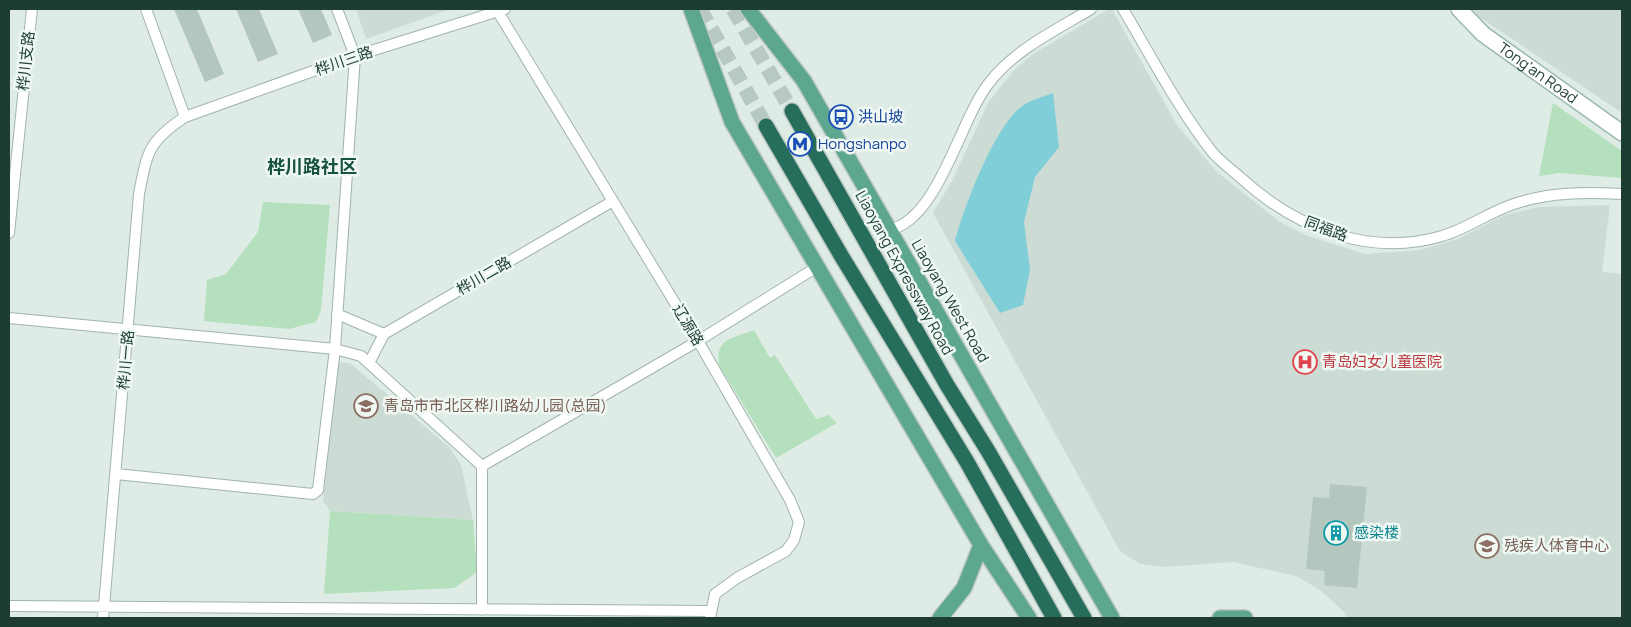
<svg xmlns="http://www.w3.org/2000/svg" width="1631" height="627" font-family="Manrope,'Noto Sans SC',sans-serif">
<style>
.built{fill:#ccdcd4}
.green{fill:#b4e0be}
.water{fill:#7fced8}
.building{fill:#b3c7be}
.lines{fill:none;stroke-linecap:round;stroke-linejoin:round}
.highway-tunnel{stroke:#b7c9c1;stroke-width:15;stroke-dasharray:15 8;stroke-linecap:butt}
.street-casing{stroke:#a0b4ac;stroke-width:12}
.secondary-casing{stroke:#9bb9ad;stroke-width:18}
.primary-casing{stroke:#c0c9c6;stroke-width:18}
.highway-casing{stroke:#c0c9c6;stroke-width:18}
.street{stroke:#fff;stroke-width:10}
.secondary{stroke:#fff;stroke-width:15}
.primary{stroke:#5da791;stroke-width:15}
.highway{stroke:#266d5b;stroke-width:15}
.labels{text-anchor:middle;stroke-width:5;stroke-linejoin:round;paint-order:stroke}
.street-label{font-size:15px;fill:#1d3d33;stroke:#eff8f3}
.transit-label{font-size:15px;fill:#164399;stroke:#eff8f3;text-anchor:start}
.health-label{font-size:15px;fill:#be3a42;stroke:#eff8f3;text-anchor:start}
.education-label{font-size:15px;fill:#785e54;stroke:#eff8f3;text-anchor:start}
.culture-label{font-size:15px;fill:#0d838f;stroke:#eff8f3;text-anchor:start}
.quarter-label{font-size:18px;font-weight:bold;fill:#175141;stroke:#eff8f3}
</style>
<rect width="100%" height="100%" fill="#deece5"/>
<path class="built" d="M356,9H450L366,39Z
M1109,9H1112L1177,125L1217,172L1280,222L1308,236L1365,254L1420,250L1458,239L1505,215L1539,207L1610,205L1602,272L1622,274V618H1347L1344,612L1320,590L1296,576L1233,562L1164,567L1140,564L1120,551L933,213L953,179L989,101L1014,70L1033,54Z
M1473,9H1622V113L1478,16Z
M337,362L350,363L450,448L461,465L473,520L330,511L323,501Z"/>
<path class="green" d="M1553,103L1622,151V178L1560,173L1539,176Z
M263,202L330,205L321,310L316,322L289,329L204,321L207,280L226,274L258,232Z
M754,330L770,358L775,355L816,419L829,415L837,423L776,458L719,365C715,338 732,339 754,330Z
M330,511L473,520L477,572L454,588L324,594Z"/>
<path class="water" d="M1053,93L1059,147L1035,177L1024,222L1030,270L1023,305L1000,313L955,241C964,207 994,128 1021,107C1029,100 1043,97 1053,93Z"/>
<path class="building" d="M174,9H197L224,74L205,82Z
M236,9H259L278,54L258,62Z
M298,9H321L332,35L313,43Z
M1330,484L1367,487L1357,588L1324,585L1325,571L1306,569L1313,497L1329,498Z"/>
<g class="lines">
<path class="highway-tunnel" d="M700,9L766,126
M733,9L792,111"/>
<g class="street-casing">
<path id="street" d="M146,9L185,117
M1123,9C1151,56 1179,110 1213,153C1221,162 1232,170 1241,178C1295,227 1368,258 1442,236C1467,229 1489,212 1514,204C1549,192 1586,192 1622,194
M498,12L698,341L790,500L799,522L794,540L786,551L737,578L715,594L710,618
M889,230C939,219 959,121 989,83C1014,50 1056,30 1091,9
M9,233L32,9
M337,314L384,334
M9,318L335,349L361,356L482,466V610
M369,363L384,334L613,201
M482,466L698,341L817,267
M116,474L313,494L318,490L335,349L355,56L337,9
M9,606L710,611
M103,618L139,194C147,153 148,141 185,117L355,56L505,9"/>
</g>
<g class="secondary-casing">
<g id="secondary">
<path id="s1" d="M1459,9L1483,34L1622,133"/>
</g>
</g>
<g class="primary-casing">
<path id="primary" d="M691,9L732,122L981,545L1029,618
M748,9L804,81L1112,618
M940,618L964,588L981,545
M1220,618H1245"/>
</g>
<g class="highway-casing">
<path id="highway" d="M792,111L947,385L988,451L1084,618
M766,126L842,257L967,462L1054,618"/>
</g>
<use href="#street" class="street"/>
<use href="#secondary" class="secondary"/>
<use href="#primary" class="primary"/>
<use href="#highway" class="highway"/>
</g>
<defs>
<g id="bus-ring" transform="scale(1.25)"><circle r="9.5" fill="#eff8f3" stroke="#1a4fb4" stroke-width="1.5"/><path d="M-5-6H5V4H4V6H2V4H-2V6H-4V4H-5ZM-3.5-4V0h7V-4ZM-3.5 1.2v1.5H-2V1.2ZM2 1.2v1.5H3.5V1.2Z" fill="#1a4fb4"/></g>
<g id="metro-ring" transform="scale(1.25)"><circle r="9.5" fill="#eff8f3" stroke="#1a4fb4" stroke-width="1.5"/><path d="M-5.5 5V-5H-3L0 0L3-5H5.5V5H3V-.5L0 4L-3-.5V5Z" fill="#1a4fb4"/></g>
<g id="hospital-ring" transform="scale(1.25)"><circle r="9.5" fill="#eff8f3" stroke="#e0444e" stroke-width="1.5"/><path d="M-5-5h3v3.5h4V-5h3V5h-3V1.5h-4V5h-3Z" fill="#e0444e"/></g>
<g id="school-ring" transform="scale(1.25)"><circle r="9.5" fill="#eff8f3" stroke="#8d6e63" stroke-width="1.5"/><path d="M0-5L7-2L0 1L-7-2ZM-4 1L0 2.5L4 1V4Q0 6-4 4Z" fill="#8d6e63"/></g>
<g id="building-ring" transform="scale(1.25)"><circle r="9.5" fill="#eff8f3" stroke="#0f9aa8" stroke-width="1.5"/><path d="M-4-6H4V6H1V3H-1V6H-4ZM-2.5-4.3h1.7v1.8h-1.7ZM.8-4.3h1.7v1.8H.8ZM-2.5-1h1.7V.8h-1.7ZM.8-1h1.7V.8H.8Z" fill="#0f9aa8"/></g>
</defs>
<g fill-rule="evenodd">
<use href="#bus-ring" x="841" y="117"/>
<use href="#metro-ring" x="800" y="144"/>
<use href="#hospital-ring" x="1305" y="362"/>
<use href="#school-ring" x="366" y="406"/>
<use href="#building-ring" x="1336" y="533"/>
<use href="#school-ring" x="1487" y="546"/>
</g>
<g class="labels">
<g class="street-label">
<text transform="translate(26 61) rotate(-84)" y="5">桦川支路</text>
<text transform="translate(344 61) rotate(-19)" y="5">桦川三路</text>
<text dy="5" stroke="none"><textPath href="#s1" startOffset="102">Tong'an Road</textPath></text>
<text transform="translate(1326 229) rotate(20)" y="5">同福路</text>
<text transform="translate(904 273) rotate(61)" y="5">Liaoyang Expressway Road</text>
<text transform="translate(484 276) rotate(-30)" y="5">桦川二路</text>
<text transform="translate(950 301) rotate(60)" y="5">Liaoyang West Road</text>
<text transform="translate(688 325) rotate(59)" y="5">辽源路</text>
<text transform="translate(126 360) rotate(-85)" y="5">桦川一路</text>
</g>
<g class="transit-label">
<text x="858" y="122">洪山坡</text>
<text x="818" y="149">Hongshanpo</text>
</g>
<g class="health-label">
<text x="1322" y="367">青岛妇女儿童医院</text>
</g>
<g class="education-label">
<text x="384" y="411">青岛市市北区桦川路幼儿园(总园)</text>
<text x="1504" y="551">残疾人体育中心</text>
</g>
<g class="culture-label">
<text x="1354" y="538">感染楼</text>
</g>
<g class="quarter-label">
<text x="312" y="173">桦川路社区</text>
</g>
</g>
<rect width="1631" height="627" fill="none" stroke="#1d3d33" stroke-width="20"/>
</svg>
